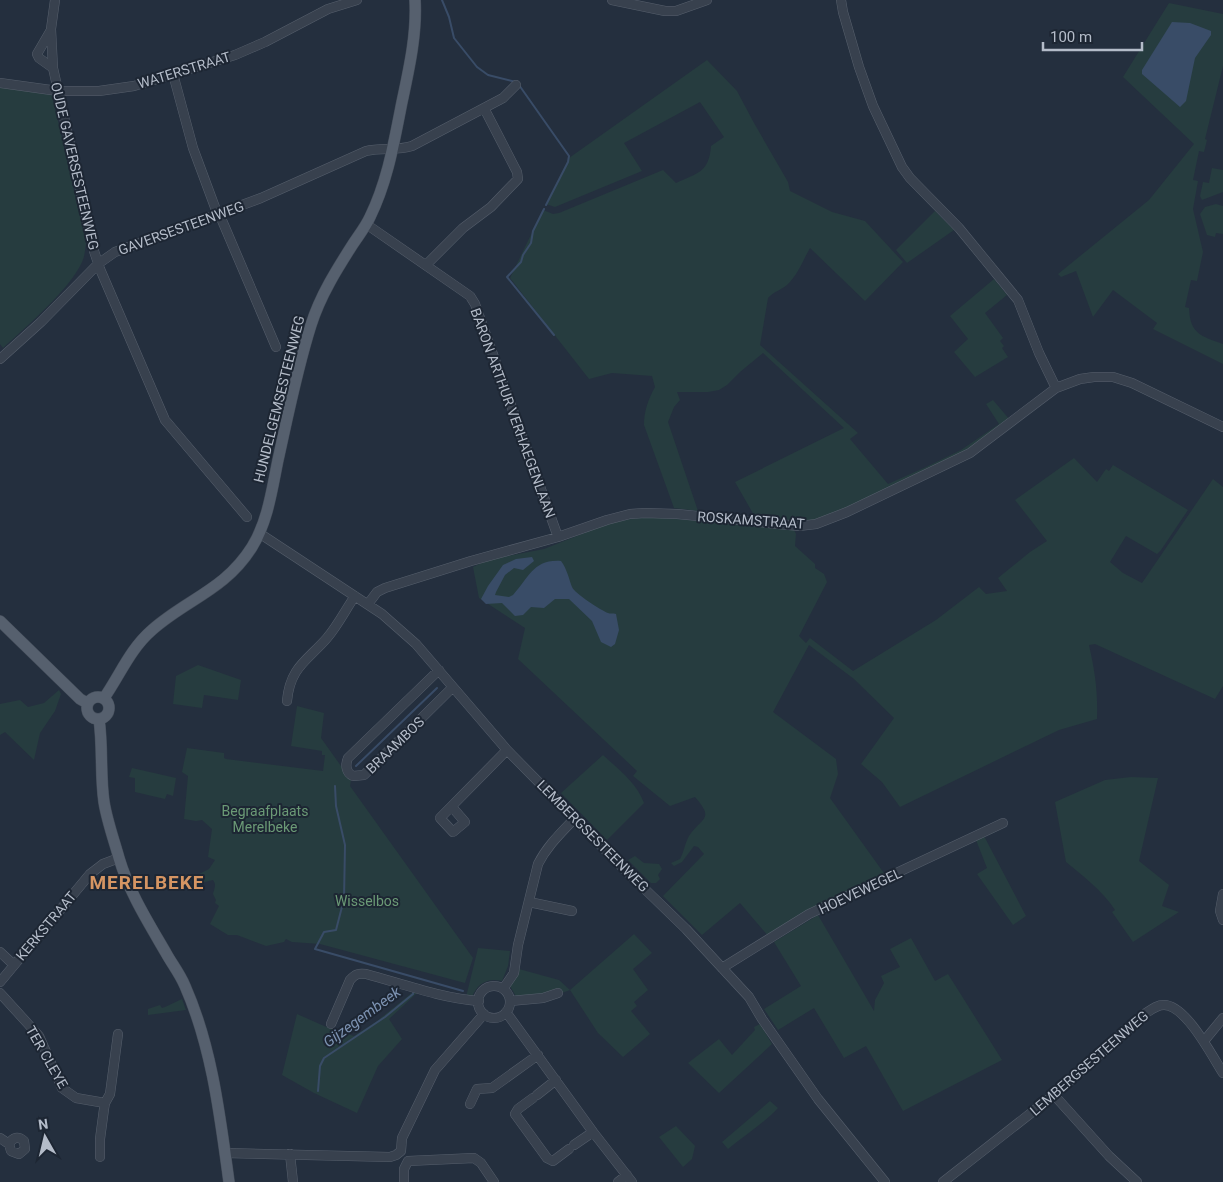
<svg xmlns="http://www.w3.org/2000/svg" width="1223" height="1182" font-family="Roboto,sans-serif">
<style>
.green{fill:#263c3f}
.water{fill:#394c67}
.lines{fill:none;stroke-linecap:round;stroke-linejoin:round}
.stream{stroke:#394c67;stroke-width:2}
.minor-casing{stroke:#565f6c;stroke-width:10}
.major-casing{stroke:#414a57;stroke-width:12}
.minor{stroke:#38414e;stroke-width:9}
.major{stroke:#56606e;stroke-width:11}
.labels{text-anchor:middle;stroke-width:4;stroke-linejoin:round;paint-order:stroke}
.street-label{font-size:14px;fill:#b4bcc9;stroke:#1d2633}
.park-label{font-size:14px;fill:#6b9a76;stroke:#1d2633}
.water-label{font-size:15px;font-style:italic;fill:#7c92b1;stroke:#1d2633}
.district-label{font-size:19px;font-weight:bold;letter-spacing:1px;fill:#d59563;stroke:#1d2633}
</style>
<rect width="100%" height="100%" fill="#242f3e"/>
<path class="green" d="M1169,3L1223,14V66L1205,139L1207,140L1204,152L1199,151L1193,180L1198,181L1193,209L1203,252L1197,281L1191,280L1185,307L1189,308C1190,334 1201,336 1223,344V364L1153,329L1157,323L1113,290L1093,317L1076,271L1061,277L1058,274L1149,200L1194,144L1123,77Z
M707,60L737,91L754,123L788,182L790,191L832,212L865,221L903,262L865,301L810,248C803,260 798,275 787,285C781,290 773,292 768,298L760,345L858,433L850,439L888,484L926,467L961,450L999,424L986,404L993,400L1010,420L977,445L933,470L826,517L808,522L755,517L735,482L844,428L763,353L740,372L727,385L719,390L708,392H677L680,400L674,407L668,422L698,511L674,508L644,425C644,411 648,400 655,387L652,376L612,373L589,379L510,278L543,210L553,214L559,213L663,170L676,183C697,173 709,173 711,146L724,137L700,102L624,143L642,171L555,207L546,204L569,158Z
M0,87L52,95L86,243C85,249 85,256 82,262C70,289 26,327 3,348L0,344Z
M1212,168L1223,170V192L1202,200L1200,196L1203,182L1209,183Z
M1216,204L1223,206V234L1216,233L1215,237L1207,235L1200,214L1205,207Z
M935,211L954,230L907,263L896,250Z
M994,279L1007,295L985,313L1003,338L1000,341L1004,346L1002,348L1008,357L975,377L954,352L968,339L950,316Z
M1074,458L1097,482L1106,469L1109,471L1113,465L1188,510L1161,550L1157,554L1126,536L1110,562L1123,573L1142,583L1213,479L1223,487V686L1215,699L1095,644L1089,645C1095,672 1098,691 1097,719L1059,730L900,807L882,782L861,764L894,718L854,679L809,645L773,712L836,759L838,774L830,798L886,876L769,937L740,903L702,935L663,896L704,854L698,847L694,846L682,862L674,866L671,863L680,859C684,852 685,843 689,836C702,817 715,820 695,797L670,806L633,776L637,771L518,659L525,628L479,598L473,567L488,560L544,549L607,524L630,519L655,517L787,529L794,530L796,534L795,546L815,564V568L824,574L827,582L799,636L806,643L810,638L853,671L936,620L979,587L986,594L1007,591L998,578L1030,552L1047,541L1015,500Z
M198,665L241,680L238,700L204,695L202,708L173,704L176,676Z
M59,690L61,694L55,711L40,733L34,760L5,732L0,735V704L20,700L28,707L44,703Z
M297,706L324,713L321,738L351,780L350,786L473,958L465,983L320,944L292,942L286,939L284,942L266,946L237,935H228L210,924L219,906L215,903L216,900L213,894C214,889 217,885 213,880L201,883L199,874L209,869L215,860L208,857L212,829L202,820L196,821L184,819L188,776L182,772L187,748L224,753V758L226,759L323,771L325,755H322V751L291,746Z
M603,755C618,769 637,783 644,803L607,840L561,793Z
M132,768L176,778L173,796L167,794L165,799L135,792V778L129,777Z
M1131,777L1158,778L1139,861L1169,885L1162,906L1179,912L1133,942L1112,912L1115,910C1102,890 1084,877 1066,862L1055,802L1105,780Z
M984,836L1026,916L1013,925L977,874L987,868L976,840Z
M635,856L644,863L659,864L662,869L658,875L660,879L656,883H651L628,860Z
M818,915L874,1011L875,1000L884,983L881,976L900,967L890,949L911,938L935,981L948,974L1002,1060L903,1111L866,1046L844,1058L814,1008L778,1030L764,1009L801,986L774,942Z
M634,934L652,953L633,969L648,990L634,1002L637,1006L631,1011L650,1034L623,1057L598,1033L570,990L562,993L517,998L510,986L519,969L559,980L570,990Z
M478,948L510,951L508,966L502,981C487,977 477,984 472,997H466Z
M413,992L417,993L389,1019L402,1039L378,1066L357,1113L314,1093L282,1075L297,1014L331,1029L354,1036L377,1021Z
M182,999L186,1010L148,1015V1009L160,1005L162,1008L165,1007Z
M760,1024L772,1044L719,1093L688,1063L719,1039L732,1055L755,1030L754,1027Z
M770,1101L778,1108C763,1124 745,1135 728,1149L722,1142Z
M676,1126L695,1146L692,1159L683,1167L659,1137Z"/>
<path class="water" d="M1172,22L1190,23L1211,31V35L1195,58L1186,101L1180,107L1142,74V70Z
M532,557L534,561L523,570L514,568L505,575L496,592L495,595L509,597L513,595C529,578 533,559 561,561C567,569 569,579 572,587C574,593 602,611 608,613C610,614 613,613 616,614L619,630L615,644L611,647L601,642L592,621L569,599H555L544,608L531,607L523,615L515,616L502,603L486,604L481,599L488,586L503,565L516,559Z"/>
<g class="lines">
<path class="stream" d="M442,0L449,17L454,38L477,67L488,75L516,82
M519,85L569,156L568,162L546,205
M544,209L533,231L531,243L523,255L521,262L507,277L554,335
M356,766L437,688
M335,786L336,806L345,845L344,899L336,930L324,932L315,949L463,991
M318,1091L320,1066L324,1058L385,1017L413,994L414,990"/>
<g class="minor-casing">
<path id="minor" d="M55,0L51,29L53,68L94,251L100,269L165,420L247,517
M612,0L665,11H676L707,0
M841,0L843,12L859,67L873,106L902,167L910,178L959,228L1018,300L1039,353L1056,388
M51,30L37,54L39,58L53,68
M173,74L193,148L216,210L221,218L276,347
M0,83L58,91H99L134,86L235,55L265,42L328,9L357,0
M366,224L470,296L475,304L558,537
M426,265L463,228L491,207L518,179L517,172L484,108
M0,359L41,322L98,264L115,252L261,198L366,151C381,147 397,151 412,146L503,98L516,85
M259,533L382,614L416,644L507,750L620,865L686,929L749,997L762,1019L818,1099L885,1182
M368,604L377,592L385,588L471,561L558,537L607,520L630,514L645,513L677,514L799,526L816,524L847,512L970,453L1056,388L1080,379L1094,377H1113L1132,383L1223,427
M439,670L348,758C345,765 346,773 353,776L364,775L453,687
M287,701C290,667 307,661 327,638C338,625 346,609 355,596
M452,807L465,822L453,832L440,818L507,750
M1223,894L1220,911L1223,920
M529,902L572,911
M0,952L14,965
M722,968L809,914L1003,823
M0,982L90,874L103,864L119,858
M478 1002a16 16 0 1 1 32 0a16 16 0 1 1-32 0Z
M503,989L514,973L518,945L538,864C547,846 561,833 575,818
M0,993L39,1036L62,1088L76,1098L105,1103
M510,1001L543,998L558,993
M506,1012L593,1132L632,1182
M331,1024L350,980C355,974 359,973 366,974C403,984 441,998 479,1001
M1204,1041L1223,1018
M537,1095L556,1080
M1054,1095L1109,1156L1137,1182
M533,1098L518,1109L515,1114L547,1158L553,1161L569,1149
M470,1104L477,1089L492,1088L538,1055
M0,1138L9,1144L11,1151L19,1154L25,1149L24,1141C18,1136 13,1137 9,1144
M574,1145L593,1132
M225,1153L390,1157L396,1155L401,1151L402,1138L435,1070L484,1014
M290,1154L293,1182
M100,1157V1139L104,1109L105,1103L110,1094L118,1034
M408,1161L474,1158L481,1163L494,1182
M404,1182V1169L408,1161
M618,1182L627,1175
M943,1182L1054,1095L1146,1013C1152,1009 1157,1005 1164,1005C1186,1005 1212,1056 1223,1073"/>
</g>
<g class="major-casing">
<path id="major" d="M0,621L80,699L87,703
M87 708a11 11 0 1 1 22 0a11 11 0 1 1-22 0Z
M104,698C120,675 130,649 152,630C187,599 225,590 252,547C268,521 272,489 278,460C288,415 297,369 311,325C320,296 337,269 353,244C359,235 366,226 370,217C388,180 394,142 402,102C409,69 417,34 415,0
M99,719C103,747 100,775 104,802C107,821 114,840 119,858C129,892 148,922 166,953C172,964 180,974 185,986C212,1047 220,1116 229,1182"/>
</g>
<use href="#minor" class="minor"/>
<use href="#major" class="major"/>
</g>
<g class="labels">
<g class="street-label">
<text transform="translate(184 70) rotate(-17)" y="5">WATERSTRAAT</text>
<text transform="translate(75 166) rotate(77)" y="5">OUDE GAVERSESTEENWEG</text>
<text transform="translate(181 228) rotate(-20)" y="5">GAVERSESTEENWEG</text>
<text transform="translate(279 399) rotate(-76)" y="5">HUNDELGEMSESTEENWEG</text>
<text transform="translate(513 413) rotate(70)" y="5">BARON ARTHUR VERHAEGENLAAN</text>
<text transform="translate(751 520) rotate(4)" y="5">ROSKAMSTRAAT</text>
<text transform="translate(395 745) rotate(-44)" y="5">BRAAMBOS</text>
<text transform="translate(593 836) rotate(45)" y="5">LEMBERGSESTEENWEG</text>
<text transform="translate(860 891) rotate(-25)" y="5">HOEVEWEGEL</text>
<text transform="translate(46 926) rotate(-50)" y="5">KERKSTRAAT</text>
<text transform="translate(47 1057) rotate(60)" y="5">TER CLEYE</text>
<text transform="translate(1089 1063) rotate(-41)" y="5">LEMBERGSESTEENWEG</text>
</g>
<g class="park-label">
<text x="265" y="816">Begraafplaats<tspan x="265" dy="16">Merelbeke</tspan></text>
<text x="367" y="906">Wisselbos</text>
</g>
<g class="water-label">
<text transform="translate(362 1017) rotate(-36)" y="5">Gijzegembeek</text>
</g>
<g class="district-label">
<text x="147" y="889">MERELBEKE</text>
</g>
</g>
<g transform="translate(45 1137) rotate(352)" stroke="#1d2633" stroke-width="4" paint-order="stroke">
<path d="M0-4L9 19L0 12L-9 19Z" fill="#b4bcc9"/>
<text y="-8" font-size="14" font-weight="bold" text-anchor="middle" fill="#b4bcc9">N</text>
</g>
<path d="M1043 42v8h99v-8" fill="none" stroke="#b4bcc9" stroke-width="2.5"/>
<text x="1050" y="42" font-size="15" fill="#b4bcc9" stroke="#1d2633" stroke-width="4" paint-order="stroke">100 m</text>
</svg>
